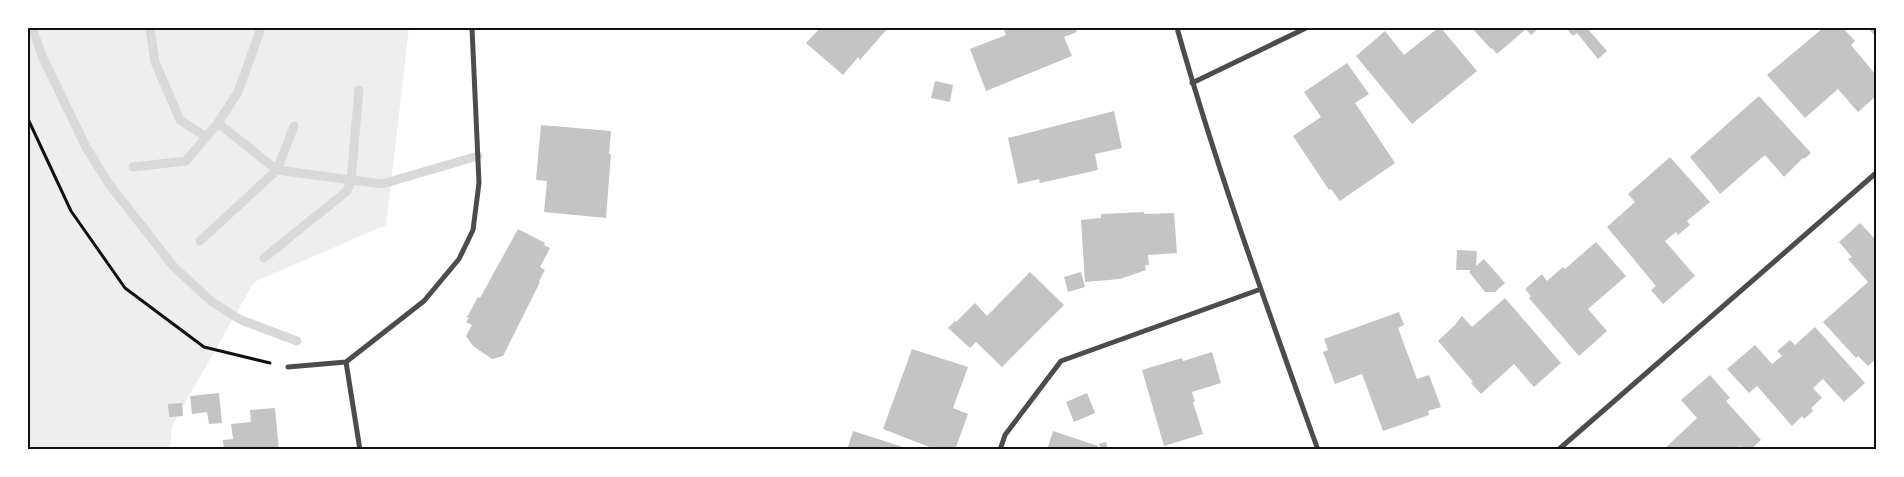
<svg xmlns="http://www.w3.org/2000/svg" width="1904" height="477" font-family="Manrope,sans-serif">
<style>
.green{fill:#eee}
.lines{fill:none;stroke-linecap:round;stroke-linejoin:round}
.stream{stroke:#d9d9d9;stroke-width:9}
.building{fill:#c4c4c4}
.path{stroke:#111;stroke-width:3}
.minor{stroke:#4c4c4c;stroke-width:5}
.neatline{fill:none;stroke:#111;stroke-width:2}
</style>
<rect width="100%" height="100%" fill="#fff"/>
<path class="green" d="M28,28H409L386,225L254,282L172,426L170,449H28Z"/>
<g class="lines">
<path class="stream" d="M32,28L43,58L86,147L109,184L174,267L212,302L241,320L297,341
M150,28L155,62L180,120L206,137
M218,123L277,170L382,184L478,156
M133,167L186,161L218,123L238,92L260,31
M200,241L277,170L294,126
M264,258L347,191L351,180L359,90"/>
</g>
<path class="building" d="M820,28H888L860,60L858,57L843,75L806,43Z
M1003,28H1075L1077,32L1064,37L1072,56L986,91L970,49L1006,35Z
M1438,28H1441L1477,71L1412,124L1356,56L1385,31L1404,55Z
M1472,28H1539L1531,35L1526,29L1497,54L1492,48L1491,49Z
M1566,28H1587L1607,51L1598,59L1577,33L1573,36Z
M1823,28H1843L1855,41L1851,45L1876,75V96L1858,112L1838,89L1805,118L1767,75Z
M1868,28H1876V37Z
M1347,63L1369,94L1355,103L1395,163L1340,201L1331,189L1329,190L1293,136L1321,117L1304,92Z
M935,81L953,85L950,102L931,98Z
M1759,96L1811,153L1804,159L1803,158L1784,177L1765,155L1720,194L1690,157Z
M1114,111L1122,148L1095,154L1098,170L1040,183L1039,179L1018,184L1008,138Z
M541,125L611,131L609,154H611L606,218L544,212L547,181L536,180Z
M1670,157L1710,202L1687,221L1690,225L1678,235L1676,232L1665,241L1695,276L1663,304L1651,290L1656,286L1607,227L1635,202L1628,194Z
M1144,212V214L1174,213L1177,253L1148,255L1149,265H1145L1146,270L1120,279L1085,282L1081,220L1101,218V214Z
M1860,223L1874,238L1876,236V359L1868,366L1858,356L1856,358L1823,322L1868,282L1848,259L1852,257L1839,242Z
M518,229L545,243L544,245L550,248L540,267L545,270L539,281L540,282L503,356L492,359L473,346L466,336L472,325L466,322L469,318L467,317L478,297L480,298Z
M1596,242L1626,276L1588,309L1607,331L1579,356L1529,298L1531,296L1525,289L1542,274L1547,281L1563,267L1565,269Z
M1457,250L1477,251L1476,266L1484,259L1505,283L1495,292H1485L1469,272L1471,270H1456Z
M1030,272L1064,305L1002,367L976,342L970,348L948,328L955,321L956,322L975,303L987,316Z
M1081,272L1085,287L1068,292L1064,277Z
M1505,298L1561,363L1534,387L1514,364L1481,394L1471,383L1473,382L1438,341L1455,325L1462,316L1472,327Z
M1399,312L1404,325L1398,328L1417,379L1429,375L1441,407L1428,411L1429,415L1383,431L1362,374L1335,384L1323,352L1328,350L1324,339Z
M1815,327L1865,383L1844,402L1823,379L1813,388L1822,398L1811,408L1813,411L1804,419L1802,416L1792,426L1757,386L1749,393L1727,369L1755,345L1772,364L1782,356L1777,351L1790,340L1795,345Z
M912,349L968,367L953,408L968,414L955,450H937L883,429Z
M1212,352L1221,383L1192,392L1195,402H1193L1203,434L1164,446L1142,370L1182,358L1183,361Z
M1710,375L1730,398L1726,401L1761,440L1750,450H1743L1740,446L1736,450H1663L1697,418L1681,400Z
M219,393L222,423L209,424L207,412L192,414L190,396Z
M1087,393L1095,413L1074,422L1066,402Z
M182,403L183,416L169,417L168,404Z
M275,408L279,450H224L223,440L233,439L231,424L251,422L250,410Z
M853,431L909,449V450H847Z
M1053,431L1098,446L1097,450H1047Z
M1106,442L1108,450H1101L1099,444Z"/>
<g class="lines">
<path class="path" d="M28,119L71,211L125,288L204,347L270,363"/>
<path class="minor" d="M1177,28C1217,170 1268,310 1318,450
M1192,83L1306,28
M346,362L360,450
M288,367L346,362L424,301L459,259L473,230L479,183L472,28
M1000,450L1005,435L1061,361L1261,289
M1558,450L1876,173"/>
</g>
<rect width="1904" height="477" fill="none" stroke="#ffffff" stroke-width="58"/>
<rect x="29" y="29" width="1846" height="419" class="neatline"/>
</svg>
